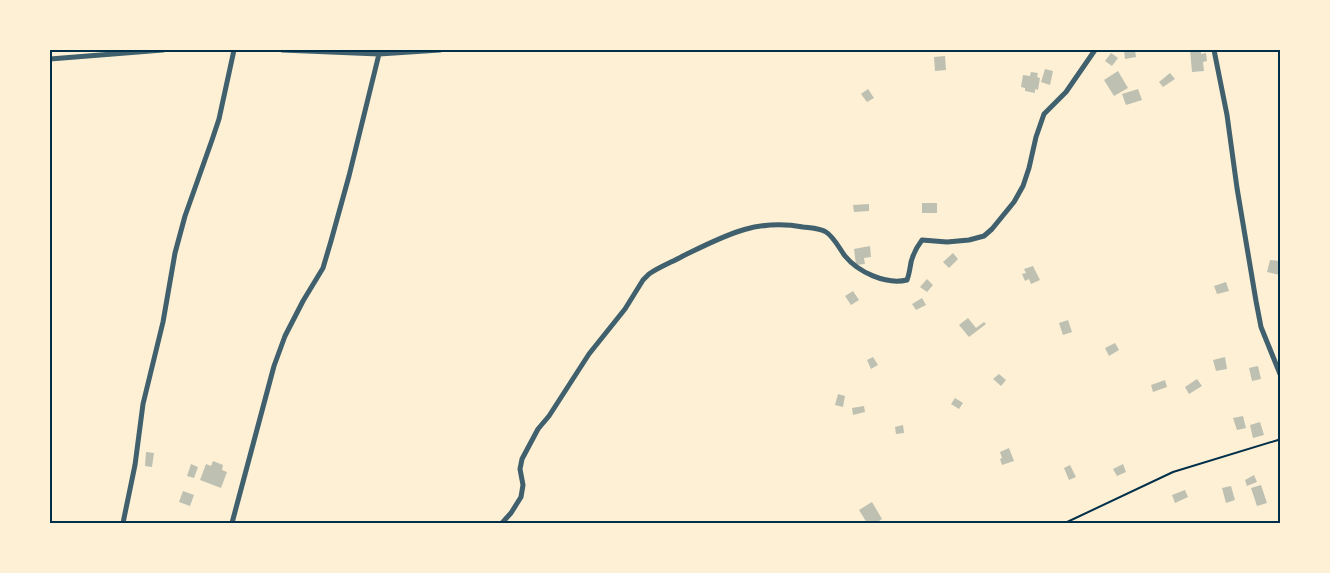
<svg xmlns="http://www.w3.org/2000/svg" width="1330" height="573" font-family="'Source Sans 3',sans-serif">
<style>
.building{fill:#bec0b2}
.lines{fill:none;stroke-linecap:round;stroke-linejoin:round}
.path{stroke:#003049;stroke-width:2}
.minor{stroke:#3f606c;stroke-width:5}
.neatline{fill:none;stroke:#003049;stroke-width:2}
</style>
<rect width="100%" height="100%" fill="#fdf0d5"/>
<path class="building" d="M1124,50H1135L1136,57L1125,59Z
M1190,50H1201V54L1206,53L1207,61L1203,62L1204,71L1192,72Z
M1111,53L1118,58L1112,66L1105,61Z
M945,56L946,70L935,71L934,57Z
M1045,69L1053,71L1050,85L1041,82Z
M1118,71L1128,88L1114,96L1104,80Z
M1031,72L1038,73L1037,77L1040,78L1038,90L1035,89V93L1025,91V88L1021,87L1023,75L1030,76Z
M1170,73L1175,79L1163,87L1159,82Z
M868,89L874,98L867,102L861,94Z
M1138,89L1142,100L1126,105L1122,94Z
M922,203H937V213H922Z
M869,204V211L854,212L853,205Z
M870,246L871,257L864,258L865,264L856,265L854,249Z
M953,253L958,259L949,268L943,262Z
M1270,260L1280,261V275L1267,272Z
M1033,266L1040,280L1031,284L1029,279L1025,281L1022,274L1026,273L1024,269Z
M927,279L933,285L927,292L920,287Z
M1226,282L1229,291L1217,294L1214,286Z
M853,291L859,300L851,305L845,296Z
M922,298L926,305L916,310L912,304Z
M968,318L976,328L984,322L986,324L969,337L959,325Z
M1068,320L1072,332L1063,335L1059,323Z
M1115,343L1119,350L1109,356L1105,348Z
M873,357L878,365L871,369L867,360Z
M1225,357L1227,369L1216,371L1213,360Z
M1258,366L1261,379L1252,381L1249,368Z
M999,374L1006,380L1001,386L993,379Z
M1197,379L1202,386L1189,394L1185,387Z
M1165,380L1167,387L1153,392L1151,385Z
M838,394L845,396L843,407L835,405Z
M955,398L963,403L959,409L951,404Z
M864,406L865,412L853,415L852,408Z
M1243,416L1246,428L1237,430L1233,418Z
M1260,422L1264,435L1253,438L1250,425Z
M903,425L904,433L896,434L895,427Z
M1009,448L1014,461L1002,465L1000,459L1002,458L1000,452Z
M146,452L154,453L152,467L145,466Z
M213,461L223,465L222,470L227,472L221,488L200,480L206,464L211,466Z
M191,464L198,467L194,478L187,476Z
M1123,464L1126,472L1117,476L1113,469Z
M1070,465L1076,477L1069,480L1064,468Z
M1254,475L1257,482L1247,486L1245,480Z
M1261,485L1267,503L1257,506L1251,488Z
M1231,486L1235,500L1226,503L1222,488Z
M1185,490L1188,497L1175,503L1172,495Z
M183,491L194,495L190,506L179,502Z
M872,502L882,519L876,523H867L859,510Z"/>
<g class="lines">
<path class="path" d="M1065,523L1173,472L1278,440L1280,438"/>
<path class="minor" d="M282,50L379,54L440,50
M1214,50L1227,115L1237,188L1256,301L1261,327L1280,374
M50,59L163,50
M123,523L135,465L143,404L163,322L175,253L185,216L212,140L219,119L234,50
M232,523L274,366L285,336L303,301L323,268L331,241L349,176L379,54
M502,523L511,513L521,497L523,485L520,469L522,459L538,429L549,416L589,354L625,309L643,280L649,274C659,267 672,262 683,256C724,236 756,218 803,227C811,228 820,228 826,232C834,237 839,248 845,256C858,272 886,285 907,280C909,275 909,273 910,268C911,258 916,248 922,240L947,242L969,240L984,236L992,229L1014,202L1023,186L1029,168L1036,137L1044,114L1066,92L1095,50"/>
</g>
<rect width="1330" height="573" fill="none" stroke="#fdf0d5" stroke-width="102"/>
<rect x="51" y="51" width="1228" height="471" class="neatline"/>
</svg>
